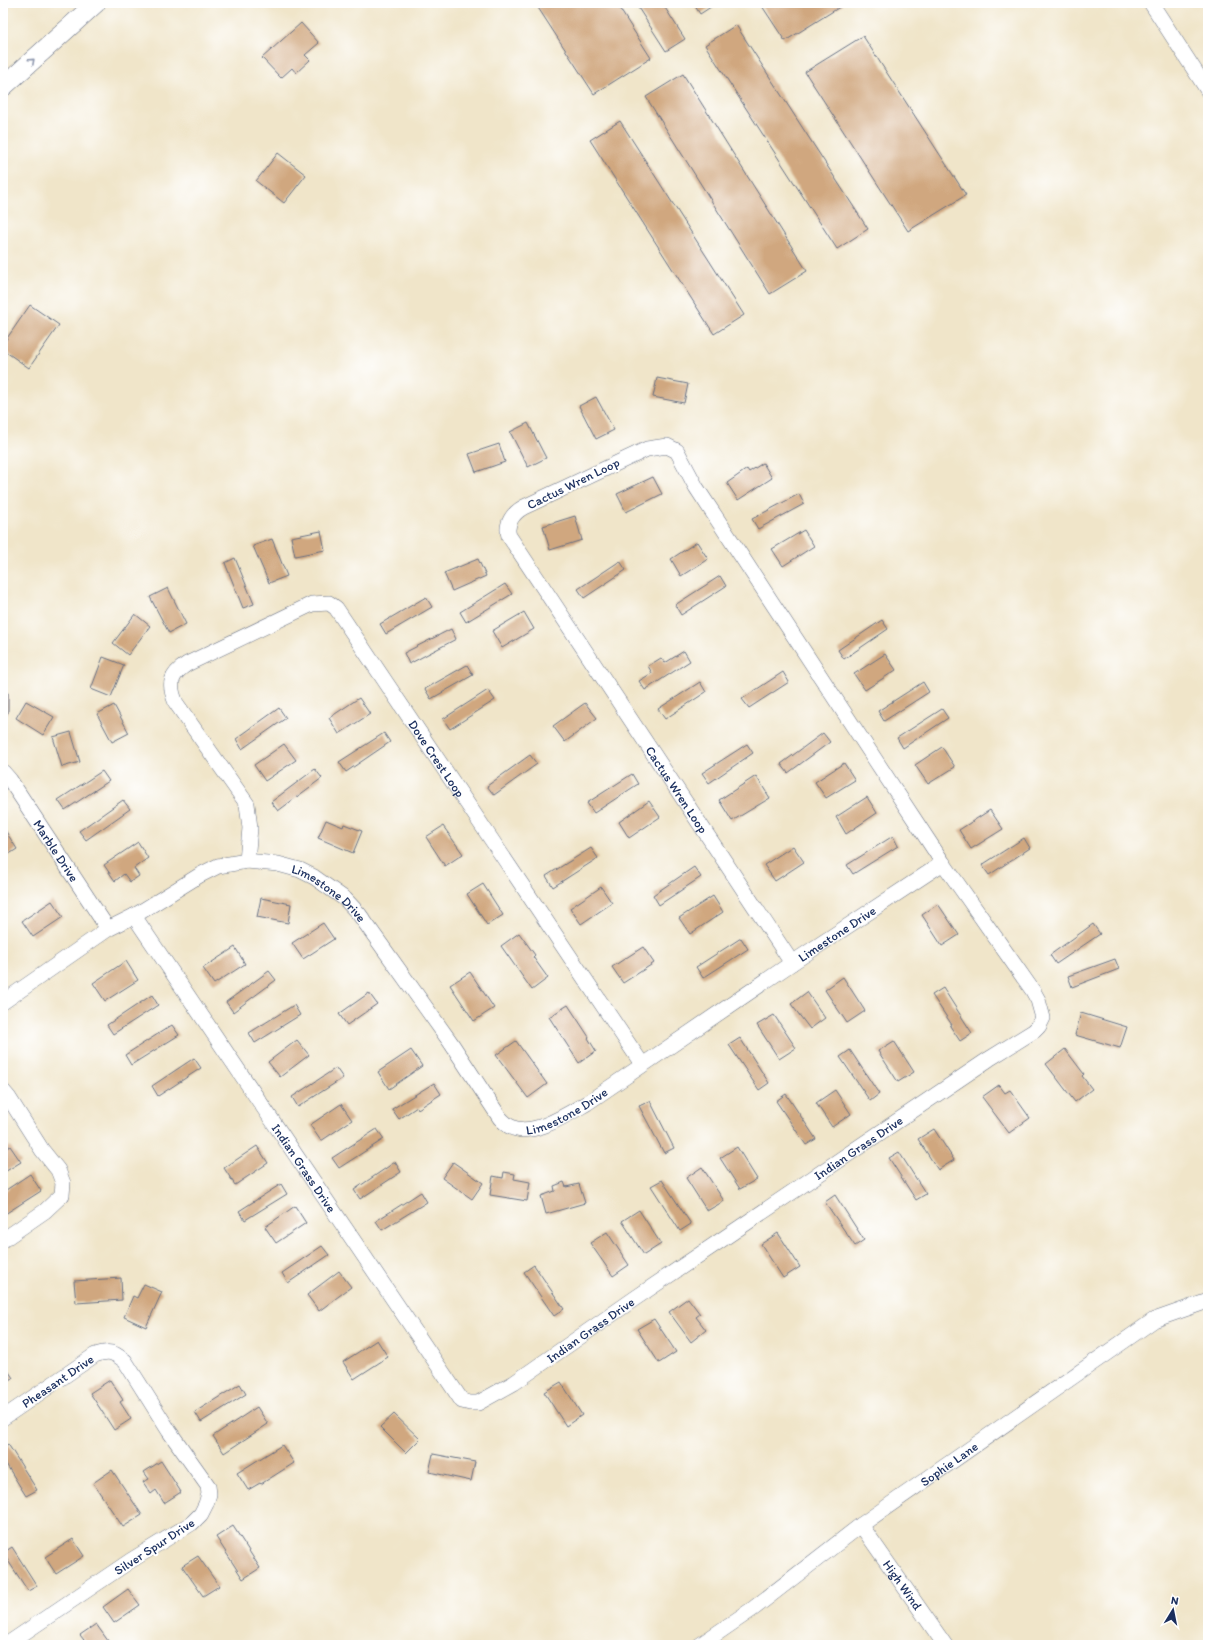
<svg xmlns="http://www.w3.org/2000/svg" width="1211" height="1648" font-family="Itim,sans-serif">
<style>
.building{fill:#d0a77f}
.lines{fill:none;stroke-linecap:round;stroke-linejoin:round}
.minor-casing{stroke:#666f83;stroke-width:16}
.major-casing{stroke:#666f83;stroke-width:20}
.minor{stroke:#fff;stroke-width:15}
.major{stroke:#fff;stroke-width:19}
.oneway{stroke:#8d97ae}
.labels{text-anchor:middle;stroke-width:4;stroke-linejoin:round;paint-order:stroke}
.street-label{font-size:13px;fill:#1b2f5e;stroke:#fff}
</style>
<rect width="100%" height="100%" fill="#fff"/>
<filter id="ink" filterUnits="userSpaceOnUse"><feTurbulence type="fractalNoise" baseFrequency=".025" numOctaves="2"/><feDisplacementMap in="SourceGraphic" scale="8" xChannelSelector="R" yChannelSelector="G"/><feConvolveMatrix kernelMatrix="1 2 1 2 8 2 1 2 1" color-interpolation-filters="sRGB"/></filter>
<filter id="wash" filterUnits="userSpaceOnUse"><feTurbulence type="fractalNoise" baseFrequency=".012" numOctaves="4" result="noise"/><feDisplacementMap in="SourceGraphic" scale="16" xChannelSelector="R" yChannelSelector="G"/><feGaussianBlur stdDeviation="0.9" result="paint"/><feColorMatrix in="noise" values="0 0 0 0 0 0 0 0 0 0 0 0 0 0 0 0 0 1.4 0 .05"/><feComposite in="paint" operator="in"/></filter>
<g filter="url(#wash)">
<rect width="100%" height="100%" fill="#f0e5c9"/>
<g id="blocks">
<path class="building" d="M535,3H616L651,58L594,94Z
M635,3H662L685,39L666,51Z
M693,3H717L700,14Z
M760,3H842L843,5L785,41Z
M301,23L319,43L305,55L310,60L296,73L292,68L281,78L262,58Z
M736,25L868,229L837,249L705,45Z
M863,36L966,195L908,231L805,72Z
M683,74L807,271L770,294L646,97Z
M620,121L744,315L714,334L590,140Z
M278,153L306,175L284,203L256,181Z
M30,305L59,325L29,368L3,350V344Z
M657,378L688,384L684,403L653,397Z
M596,397L614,430L596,439L579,406Z
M528,423L546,458L528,467L510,432Z
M499,444L505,462L476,472L469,454Z
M763,463L772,478L738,500L727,483L747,469L749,472Z
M653,477L662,494L626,512L617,494Z
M799,494L804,504L758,529L752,519Z
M575,516L582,540L550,550L543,526Z
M804,530L814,546L783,566L772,549Z
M321,531L325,550L295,556L291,537Z
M272,539L287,576L269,583L253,546Z
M697,542L708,559L681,576L671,559Z
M235,558L254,604L243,608L225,563Z
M478,559L486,576L452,591L444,573Z
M620,561L626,570L584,598L578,589Z
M720,576L726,586L681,615L675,605Z
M505,584L512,594L466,622L460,612Z
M168,588L186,624L169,633L150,597Z
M426,597L432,607L386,634L380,624Z
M524,612L534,629L502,648L492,631Z
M135,614L150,626L128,655L113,643Z
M882,620L888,629L844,659L838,650Z
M451,629L456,639L409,664L404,653Z
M684,651L690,661L645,690L639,681L652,673L648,666L661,658L665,663Z
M885,654L896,670L865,690L854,674Z
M103,657L124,665L111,697L91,689Z
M467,665L473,675L431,699L425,689Z
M783,672L789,682L749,708L742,699Z
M700,682L706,692L665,719L658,709Z
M923,682L929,692L884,721L878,711Z
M488,690L495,700L450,729L443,719Z
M3,693H8V713H3Z
M359,698L370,714L339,734L329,718Z
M26,701L54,717L43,735L16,718Z
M585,703L597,718L565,742L553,726Z
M114,705L129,733L112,742L97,714Z
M279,708L286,718L242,749L236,739Z
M942,709L948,718L903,748L897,738Z
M71,732L80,762L62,767L53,737Z
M384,733L390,742L346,772L339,762Z
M823,733L830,742L788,773L781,764Z
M284,744L296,760L265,781L254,765Z
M747,744L753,753L709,783L702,773Z
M942,747L955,767L928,784L915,765Z
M530,755L537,764L494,795L487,786Z
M844,763L855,780L826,798L815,782Z
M315,769L322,778L278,811L271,802Z
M102,771L109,781L65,810L58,800Z
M632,774L638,784L594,813L587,803Z
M756,776L770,798L732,821L719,800Z
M867,797L877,813L846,834L836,817Z
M123,800L130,809L86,840L79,831Z
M649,801L660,817L629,838L619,822Z
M990,810L1003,829L971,849L959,830Z
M326,820L343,827L344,824L362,831L353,853L318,838Z
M443,826L463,854L445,866L426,837Z
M3,827L17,849L3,858Z
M893,836L898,846L853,874L847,865Z
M1024,838L1030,848L989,875L982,865Z
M138,842L148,858L134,868L139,876L130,882L124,874L115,881L104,865Z
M793,846L804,862L775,881L764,865Z
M591,848L598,858L553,887L546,876Z
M694,867L701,877L659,905L653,895Z
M483,884L503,915L487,925L467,894Z
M601,887L612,903L581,924L570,908Z
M713,896L723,912L690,934L679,918Z
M261,898L291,904L288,923L257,917Z
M52,901L63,917L33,937L22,921Z
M938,904L959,935L942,946L922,915Z
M323,923L334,939L303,959L292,943Z
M1093,924L1100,934L1056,964L1050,955Z
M519,933L535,955L533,957L548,978L532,990L501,946Z
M741,938L748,949L703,978L696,967Z
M235,947L245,964L214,984L203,968Z
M643,947L654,963L623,983L612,967Z
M1115,959L1119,969L1072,987L1068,976Z
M126,961L138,980L105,1001L93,983Z
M269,971L276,980L233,1012L226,1002Z
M470,972L494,1008L474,1021L450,985Z
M843,977L865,1011L847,1023L825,990Z
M943,988L972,1033L960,1041L950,1026L952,1025L932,995Z
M807,992L825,1018L810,1029L791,1004Z
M369,993L377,1004L347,1025L339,1014Z
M152,995L158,1005L113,1034L107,1025Z
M294,1005L300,1015L255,1043L249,1033Z
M568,1005L589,1037L588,1038L596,1051L579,1063L549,1017Z
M1081,1013L1127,1027L1120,1048L1075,1035Z
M774,1015L796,1048L779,1059L757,1025Z
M172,1025L179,1035L131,1065L125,1055Z
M740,1038L769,1083L759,1090L729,1045Z
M297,1040L309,1055L280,1077L268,1062Z
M516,1041L547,1084L528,1098L496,1055Z
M894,1041L914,1072L898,1082L878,1051Z
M1065,1049L1084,1074L1082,1076L1092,1089L1075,1102L1046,1064Z
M411,1050L422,1066L389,1089L378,1072Z
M850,1050L879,1094L870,1101L840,1057Z
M194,1058L201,1068L158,1096L152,1086Z
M336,1068L343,1078L298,1107L292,1097Z
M434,1083L441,1094L418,1109L417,1107L399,1119L392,1109Z
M999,1085L1005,1093L1010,1090L1030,1118L1009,1133L982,1097Z
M835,1090L851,1114L832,1127L816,1103Z
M786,1094L816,1139L806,1145L776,1101Z
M650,1101L674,1148L664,1153L639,1106Z
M341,1104L352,1120L321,1141L310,1125Z
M377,1129L384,1139L339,1168L332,1158Z
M934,1129L954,1160L938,1170L918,1139Z
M10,1146L21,1162L3,1173V1150Z
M257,1146L268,1163L235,1185L224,1168Z
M737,1147L757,1179L740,1189L720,1158Z
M899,1152L926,1194L916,1200L889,1158Z
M395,1162L401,1172L360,1199L354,1190Z
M453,1162L483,1183L472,1199L442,1178Z
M702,1167L724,1201L707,1211L686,1178Z
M504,1172L515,1174L514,1179L530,1182L527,1201L490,1195L493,1176L503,1178Z
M30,1174L41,1191L5,1214L3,1211V1192Z
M662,1180L691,1224L680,1231L651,1186Z
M564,1182L566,1187L579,1184L585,1203L546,1214L541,1196L555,1191L554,1186Z
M281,1184L287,1194L245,1220L239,1211Z
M421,1192L427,1202L382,1230L376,1221Z
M835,1195L864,1240L855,1246L825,1202Z
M295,1206L306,1223L276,1243L265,1227Z
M639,1210L661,1244L644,1255L622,1221Z
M607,1232L629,1265L613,1276L590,1243Z
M778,1233L800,1267L783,1278L761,1244Z
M322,1246L329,1255L288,1283L282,1273Z
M534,1265L564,1309L554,1316L524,1272Z
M339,1271L351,1287L319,1311L307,1295Z
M121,1278L122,1300L76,1303L74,1281Z
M144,1284L162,1292L146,1327L124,1317L133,1296L137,1298Z
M688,1298L700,1314L696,1317L706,1330L691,1342L669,1312Z
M654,1319L676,1352L659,1363L637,1329Z
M377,1340L388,1357L354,1379L343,1362Z
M3,1363L13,1378L3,1384Z
M110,1380L123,1400L120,1402L131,1419L114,1430L90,1393Z
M561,1382L582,1415L566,1426L544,1392Z
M240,1384L246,1394L201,1422L195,1412Z
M257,1407L268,1424L224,1453L213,1436Z
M394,1414L420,1439L406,1453L380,1427Z
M8,1444L37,1490L26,1496L3,1459V1448Z
M282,1445L294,1463L261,1484L260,1483L248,1490L237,1473Z
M433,1454L475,1462L471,1481L429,1472Z
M161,1461L181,1492L164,1503L156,1490L151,1494L143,1482L149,1479L144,1472Z
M112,1470L142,1515L123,1527L93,1483Z
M233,1526L260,1568L243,1579L216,1537Z
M73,1539L84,1556L56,1574L45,1557Z
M12,1547L37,1586L28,1591L3,1553Z
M198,1556L219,1586L203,1596L182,1566Z
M128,1589L140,1605L114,1623L103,1607Z
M96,1624L111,1645H88L80,1635Z"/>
</g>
</g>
<g filter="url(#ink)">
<use href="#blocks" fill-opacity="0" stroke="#666f83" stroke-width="1"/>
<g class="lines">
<g class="minor-casing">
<g id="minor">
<path d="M1151,3L1208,91"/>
<path id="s1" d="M3,772L10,780L108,929"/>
<path id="s2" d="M247,861L250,828L247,804L176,703C168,684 170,675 187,664L312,604L329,603L336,608L642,1064"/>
<path id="s3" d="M134,916L462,1401L470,1403H478L514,1383L634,1299L989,1059L1034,1031L1039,1026L1043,1018L1038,1000L1033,991L943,863L696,487L677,451L667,446L647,449L524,507C513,513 505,524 509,536L792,963"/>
<path id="s4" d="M3,1002L108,929L134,916L200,875L218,866L247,861L278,864L300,870L314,877L345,899L359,914L451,1043L500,1118C502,1120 506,1124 509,1126C531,1139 568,1114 587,1103L792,963L943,863"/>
<path d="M3,1091L9,1098L42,1150L58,1170L63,1183L62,1195L45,1211L3,1240"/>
<path id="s5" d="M3,1418L95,1355C110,1350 113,1352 125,1361L169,1431L208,1486L209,1494L206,1504L201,1514L192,1523L130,1561L6,1645"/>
<path id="s6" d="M861,1525L945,1645"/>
<path id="s7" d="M700,1645L754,1608L861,1525L1154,1320L1208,1301"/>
</g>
</g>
<g class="major-casing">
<path id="major" d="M3,87L96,3"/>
</g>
<use href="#minor" class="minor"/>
<use href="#major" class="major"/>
</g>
<defs><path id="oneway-chevron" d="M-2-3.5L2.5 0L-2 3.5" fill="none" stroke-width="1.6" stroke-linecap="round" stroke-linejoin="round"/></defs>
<use class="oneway" href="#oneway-chevron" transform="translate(32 61) rotate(-42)"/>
</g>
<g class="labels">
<g class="street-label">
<text transform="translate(573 483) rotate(-26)" y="5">Cactus Wren Loop</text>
<text dy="5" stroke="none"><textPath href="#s2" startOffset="572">Dove Crest Loop</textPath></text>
<text dy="5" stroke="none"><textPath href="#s3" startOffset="2470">Cactus Wren Loop</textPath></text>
<text dy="5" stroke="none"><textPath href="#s1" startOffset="95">Marble Drive</textPath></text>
<text dy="5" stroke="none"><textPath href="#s4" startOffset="375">Limestone Drive</textPath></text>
<text dy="5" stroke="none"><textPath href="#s4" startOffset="1059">Limestone Drive</textPath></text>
<text dy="5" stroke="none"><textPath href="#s4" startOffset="735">Limestone Drive</textPath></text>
<text dy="5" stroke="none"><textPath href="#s3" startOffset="1060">Indian Grass Drive</textPath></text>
<text dy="5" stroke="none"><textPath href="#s3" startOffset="304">Indian Grass Drive</textPath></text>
<text dy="5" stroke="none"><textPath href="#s3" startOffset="736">Indian Grass Drive</textPath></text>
<text dy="5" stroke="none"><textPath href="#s5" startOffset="66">Pheasant Drive</textPath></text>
<text dy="5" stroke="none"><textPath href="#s7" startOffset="308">Sophie Lane</textPath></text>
<text transform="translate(154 1546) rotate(-33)" y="5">Silver Spur Drive</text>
<text dy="5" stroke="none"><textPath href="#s6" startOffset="73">High Wind</textPath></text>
</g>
</g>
<rect width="1211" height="1648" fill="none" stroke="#fff" stroke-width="16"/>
<g transform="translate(1173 1610) rotate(10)" stroke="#ffffff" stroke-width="3" paint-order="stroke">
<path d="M0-3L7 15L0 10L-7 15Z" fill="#1b2f5e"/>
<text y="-6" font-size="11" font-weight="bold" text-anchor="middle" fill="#1b2f5e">N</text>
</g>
</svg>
